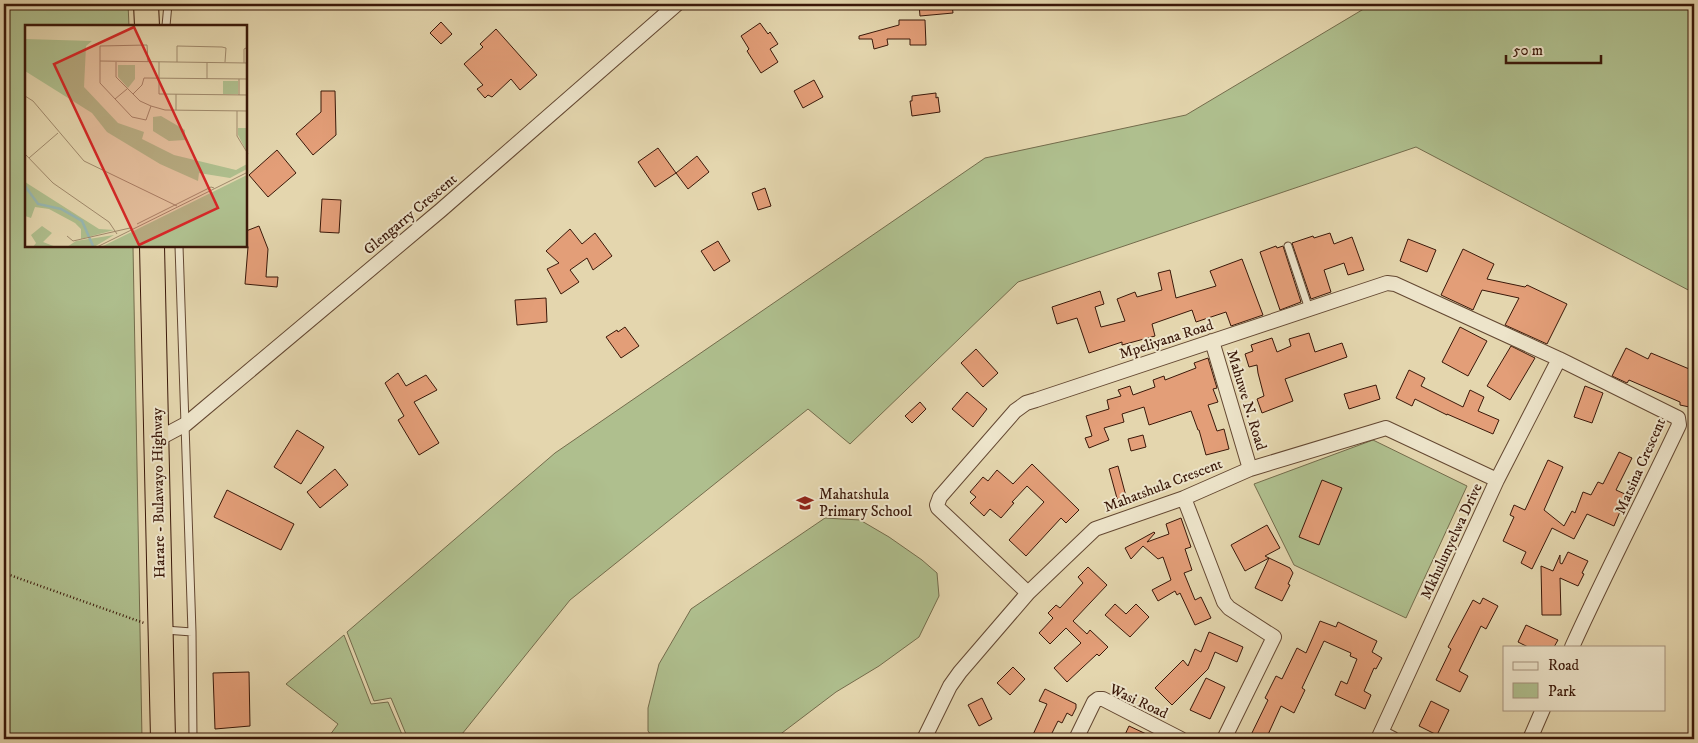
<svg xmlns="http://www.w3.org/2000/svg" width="1698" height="743" font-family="'IM FELL DW Pica',serif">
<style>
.green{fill:#afbf8e;stroke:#746c4c}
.building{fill:#e39e78;stroke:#3a1809}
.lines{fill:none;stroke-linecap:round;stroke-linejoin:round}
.service-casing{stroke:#644832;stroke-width:9}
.minor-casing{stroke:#644832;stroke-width:16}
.trunk-casing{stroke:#3a1809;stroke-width:26}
.path{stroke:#3a1809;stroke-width:2.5;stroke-dasharray:1 2.5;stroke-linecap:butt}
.service{stroke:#ede4ca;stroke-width:7}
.minor{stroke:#ede4ca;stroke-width:14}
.trunk{stroke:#e4d6ae;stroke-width:24}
.labels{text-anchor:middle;stroke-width:4;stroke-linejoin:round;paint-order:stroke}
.street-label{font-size:15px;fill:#3a1809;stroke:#ede4ca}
.poi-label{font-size:15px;fill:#3a1809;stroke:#ede4ca;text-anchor:start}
.inset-river{fill:none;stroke:#97b7b2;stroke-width:2.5}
.inset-road{fill:none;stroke:#a08a6c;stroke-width:1}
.view{fill:#d62828;fill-opacity:0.15;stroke:#d62828;stroke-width:2.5}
.inset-edge{fill:none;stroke:#3a1809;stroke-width:2.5}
</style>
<rect width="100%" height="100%" fill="#e4d6ae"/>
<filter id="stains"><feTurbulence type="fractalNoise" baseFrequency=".004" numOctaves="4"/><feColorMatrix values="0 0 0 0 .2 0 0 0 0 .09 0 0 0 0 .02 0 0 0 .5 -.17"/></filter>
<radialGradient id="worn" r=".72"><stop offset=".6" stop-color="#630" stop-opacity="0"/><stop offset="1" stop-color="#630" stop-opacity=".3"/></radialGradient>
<path class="green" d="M4,4H128L129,26H26V246H133L142,739H4Z
M1372,4H1694V293L1416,147L1018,282L850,444L808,409L570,600L458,739H408L391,698L374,701L347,632L555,453L985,158L1186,115Z
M1373,440L1467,486L1406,618L1294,565L1254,484Z
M825,518L860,520L889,537L922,560L937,573L939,596L919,637L879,666L836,692L774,739H654L648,731V708L659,664L691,609Z
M344,635L371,704L388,702L404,739H327L338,724L286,684Z"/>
<path class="building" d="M919,4H952L953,13L920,16Z
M899,20H925L926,45H910V39H887L888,45L874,49L872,39H859V36L899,25Z
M441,22L452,34L441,44L430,33Z
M760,23L768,34L770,32L778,44L770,49L778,62L761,73L747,51L749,49L741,36Z
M496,29L537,75L520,90L511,79L492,97L488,95L485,98L477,89L483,85L464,64L483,47L480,44Z
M814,80L823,97L803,108L794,91Z
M321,91H335L336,135L313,155L296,134L321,112Z
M936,93V98L938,97L940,112L912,116L910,101H912V96Z
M658,148L676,173L655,187L638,162Z
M277,150L296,173L268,197L249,175Z
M697,156L709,172L688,189L676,173Z
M765,188L771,206L758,210L752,193Z
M322,199L341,200L339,233L320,232Z
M259,226L268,249L266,277H278L277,287L245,284L248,247L246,243V231Z
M570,229L582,244L595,233L612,256L593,270L587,258L570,270L579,282L561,294L547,269L559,263L546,251Z
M1330,233L1334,244L1352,237L1364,270L1348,275L1344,263L1324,270L1331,292L1311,299L1292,243L1313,236L1314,238Z
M1408,239L1436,250L1427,272L1400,261Z
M718,241L730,261L714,271L701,251Z
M1276,246L1277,248L1283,246L1301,302L1280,310L1260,252Z
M1463,249L1494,264L1487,279L1525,287L1527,285L1567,304L1547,344L1505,325L1519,298L1482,290L1473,310L1441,295Z
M1242,259L1263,315L1231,326L1226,312L1196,322L1192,310L1152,324L1155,336L1122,345V342L1089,353L1077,318L1057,324L1052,307L1100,291L1104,304L1095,307L1101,327L1125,321L1117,299L1135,292L1137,297L1162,290L1158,273L1170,270L1176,298L1216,286L1210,271Z
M546,298L547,322L517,325L515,300Z
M625,327L639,346L621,358L606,337L617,330L618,332Z
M1460,327L1487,341L1468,376L1442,362Z
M1309,333L1315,352L1342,343L1347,357L1285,379L1293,401L1262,413L1257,399L1264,396L1258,373L1257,365L1249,367L1245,354L1253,351L1251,345L1272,338L1277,352L1291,346L1289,339Z
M1511,346L1535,358L1510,400L1487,386Z
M1626,348L1648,359L1651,353L1694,371V408L1680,405V402L1629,380L1627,383L1612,376Z
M976,349L998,373L983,387L961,363Z
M1208,358L1217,388L1213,389L1218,402L1208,405L1217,431L1224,429L1229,449L1206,455L1199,430H1198L1191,411L1149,425L1144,407L1122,414L1124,422L1104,428L1109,440L1089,448L1085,438L1092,436L1086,416L1109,409L1107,400L1121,396L1118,390L1130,386L1133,395L1155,387L1153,380L1164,376L1165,380L1196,368L1194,363Z
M1409,370L1425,378L1421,386L1463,407L1470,390L1484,397L1478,411L1499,420L1493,434L1447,414V415L1415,399L1412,406L1396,398Z
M398,373L406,386L426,375L437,390L414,402L439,443L419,455L398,420L404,416L385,383Z
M1376,385L1380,399L1349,409L1344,394Z
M1585,386L1603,393L1592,423L1574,417Z
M967,392L987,409L973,427L952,409Z
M920,402L926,409L912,423L905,416Z
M297,430L324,447L301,484L274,467Z
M1143,435L1146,447L1131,451L1128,439Z
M1619,452L1632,458L1616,490L1627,495L1614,526L1587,514L1574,539L1552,528L1532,569L1521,563L1526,552L1503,541L1514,517L1510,515L1514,505L1525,510L1548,460L1563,467L1544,510L1564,526L1572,511L1575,513L1583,492L1591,495L1598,482L1603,484Z
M1032,464L1079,510L1066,523L1061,518L1026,556L1009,540L1044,502L1027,486L1012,502L1014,503L1001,518L990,509L984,516L970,503L976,497L970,492L983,477L988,481L997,470L1013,484Z
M1118,466L1127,500L1118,502L1109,469Z
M335,469L348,485L320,508L307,492Z
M1322,480L1342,488L1319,545L1299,537Z
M227,490L294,524L281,550L214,517Z
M1181,518L1191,547L1185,549L1192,570L1184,573L1195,600L1201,597L1211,618L1195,625L1180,593L1177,595L1175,591L1158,601L1152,590L1171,580L1163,557L1158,559L1143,546L1131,559L1125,548L1154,532L1155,533L1147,542L1169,534L1166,524Z
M1267,525L1280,548L1265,556L1269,558L1245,571L1231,545Z
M1568,552L1588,561L1582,573L1584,574L1578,586L1560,578L1561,615H1542L1541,566L1553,571L1560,555V563L1562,564Z
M1269,558L1290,568L1293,573L1288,584L1290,585L1282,601L1255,588Z
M1088,567L1107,585L1073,621L1087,634L1090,630L1108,647L1099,656L1097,654L1067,682L1054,668L1081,643L1066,628L1050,644L1039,633L1053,618L1048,613L1056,605L1060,608L1083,583L1078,577Z
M1483,598L1498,606L1486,629L1481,626L1459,671L1468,676L1460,692L1436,680L1451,649L1448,647L1473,600L1480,604Z
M1115,604L1126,614L1136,604L1149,617L1130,637L1105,615Z
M1320,621L1336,627L1338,622L1377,641L1372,652L1382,658L1376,669L1374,668L1364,691L1371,695L1365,709L1335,695L1341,681L1347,684L1357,659L1350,656L1351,653L1324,641L1302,688L1305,690L1294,713L1281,706L1266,739H1249L1268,700L1265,698L1276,676L1282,679L1297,648L1306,653Z
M1526,625L1558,640L1554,647H1528L1518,642Z
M1209,632L1243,647L1237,662L1215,652L1208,669L1172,705L1155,688L1183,660L1188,666L1195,649L1201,652Z
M1013,667L1025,679L1010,695L997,683Z
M249,672L250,726L215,729L213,673Z
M1206,678L1225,687L1210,719L1190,710Z
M1045,689L1076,704V708L1072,716L1067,713L1062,723L1058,721L1049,739H1031L1047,704L1039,701Z
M982,698L992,719L979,726L968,705Z
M1431,701L1449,710L1437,735L1419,726Z
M1129,726L1157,739H1123Z"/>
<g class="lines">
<g class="service-casing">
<path id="service" d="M166,26L168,4
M179,246L192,632L193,739
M1288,246L1309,309
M165,630L192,632"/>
</g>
<g class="minor-casing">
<path id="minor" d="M1212,341L1250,469
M156,440L186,424L441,210L677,4
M1184,498L1224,602L1229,608L1274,637L1224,739
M1028,593L938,508L937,505L940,497L1015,411L1026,403L1036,400L1387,283L1395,284L1559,359L1678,418L1679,425C1644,499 1606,572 1572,647
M1381,733L1393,739
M924,739L950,686L960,672L1028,593L1095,529L1184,498L1250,469L1386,428L1497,480
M1076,739L1094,702L1098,699H1103L1181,739
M1378,739L1497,480L1559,359
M1530,739L1543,709"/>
</g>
<g class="trunk-casing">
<path id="trunk" d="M146,4L147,26
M152,246L163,739"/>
</g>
<path class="path" d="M4,573L144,623"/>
<use href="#service" class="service"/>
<use href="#minor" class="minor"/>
<use href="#trunk" class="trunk"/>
</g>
<defs>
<g id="school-bare" transform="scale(1.35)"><path d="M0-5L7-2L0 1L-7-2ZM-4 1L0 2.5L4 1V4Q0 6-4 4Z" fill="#8f2418" stroke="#ede4ca" stroke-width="2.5" paint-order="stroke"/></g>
</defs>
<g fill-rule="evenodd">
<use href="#school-bare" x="805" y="503"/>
</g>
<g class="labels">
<g class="street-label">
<text transform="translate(410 214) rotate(-40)" y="5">Glengarry Crescent</text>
<text transform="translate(1166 339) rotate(-18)" y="5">Mpeliyana Road</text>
<text transform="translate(1247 400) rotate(73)" y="5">Mahuwe N. Road</text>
<text transform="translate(1640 466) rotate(-66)" y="5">Matsina Crescent</text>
<text transform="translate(1163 485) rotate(-21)" y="5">Mahatshula Crescent</text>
<text transform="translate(158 493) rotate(-91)" y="5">Harare - Bulawayo Highway</text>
<text transform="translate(1451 541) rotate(-65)" y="5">Mkhulunyelwa Drive</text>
<text transform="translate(1139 701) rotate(25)" y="5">Wasi Road</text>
</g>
<g class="poi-label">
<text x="819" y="499">Mahatshula<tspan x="819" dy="17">Primary School</tspan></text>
</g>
</g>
<g transform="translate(25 25)">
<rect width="222" height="222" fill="#e4d6ae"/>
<path d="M0,14L67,16L61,21L59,62L93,98L119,107L117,114L149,130L211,145L222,139V144L205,153L174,148L173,156L135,139L82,107L67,88L0,46ZM93,40H110V54L103,63L93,52ZM198,56H213V69H198ZM136,91L160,105V115L144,116L128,106V92ZM213,103H222V127L213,110ZM222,150V222H76ZM0,157L74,204L89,205L56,214V204L50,198L24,184L10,182L6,193L0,191ZM17,201L27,208L18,217L31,222H8L11,218L6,210ZM89,210L69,222H42L51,216Z" fill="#afbf8e"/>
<path class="inset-river" d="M0,161L13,179L36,184L57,196L68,221"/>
<path class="inset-road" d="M75,36L223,38M91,37V52L115,76L126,81L140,85L223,86M123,37L122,20L75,21V58L107,92L121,95L126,81M134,37V69L223,70M152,37V21L197,22L201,23L200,37M219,38V24L223,22M182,54V37M108,69L117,60L119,53L223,54M214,70V54M0,71L8,76L59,136L152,181M90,74L102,64M151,85V69M212,86V111L223,129M0,129L28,158L84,197L92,209M4,133L33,108M112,199L186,162L189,163M42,211L48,216L105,203M72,222L223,147"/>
<path class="view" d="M109,2L193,183L114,220L29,39Z"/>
<rect width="222" height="222" class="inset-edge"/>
</g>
<rect width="1698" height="743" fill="none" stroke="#e4d6ae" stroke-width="20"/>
<rect x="5" y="5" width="1688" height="733" fill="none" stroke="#3a1809" stroke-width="2.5"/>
<rect x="10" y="10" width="1678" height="723" fill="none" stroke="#3a1809"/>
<rect x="1503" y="646" width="162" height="65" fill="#ede4ca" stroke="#a5927d"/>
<rect x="1513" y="662" width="25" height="8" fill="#ede4ca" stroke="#a5927d"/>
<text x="1548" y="670" font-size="15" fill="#3a1809">Road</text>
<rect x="1513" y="683" width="25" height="15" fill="#afbf8e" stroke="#a5927d"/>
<text x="1548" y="696" font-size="15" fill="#3a1809">Park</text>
<path d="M1506 55v8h95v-8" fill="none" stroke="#3a1809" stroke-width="2.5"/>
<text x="1513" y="55" font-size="15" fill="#3a1809" stroke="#ede4ca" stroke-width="4" paint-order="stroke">50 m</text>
<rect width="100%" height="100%" filter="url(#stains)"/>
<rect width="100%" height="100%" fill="url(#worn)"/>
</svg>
